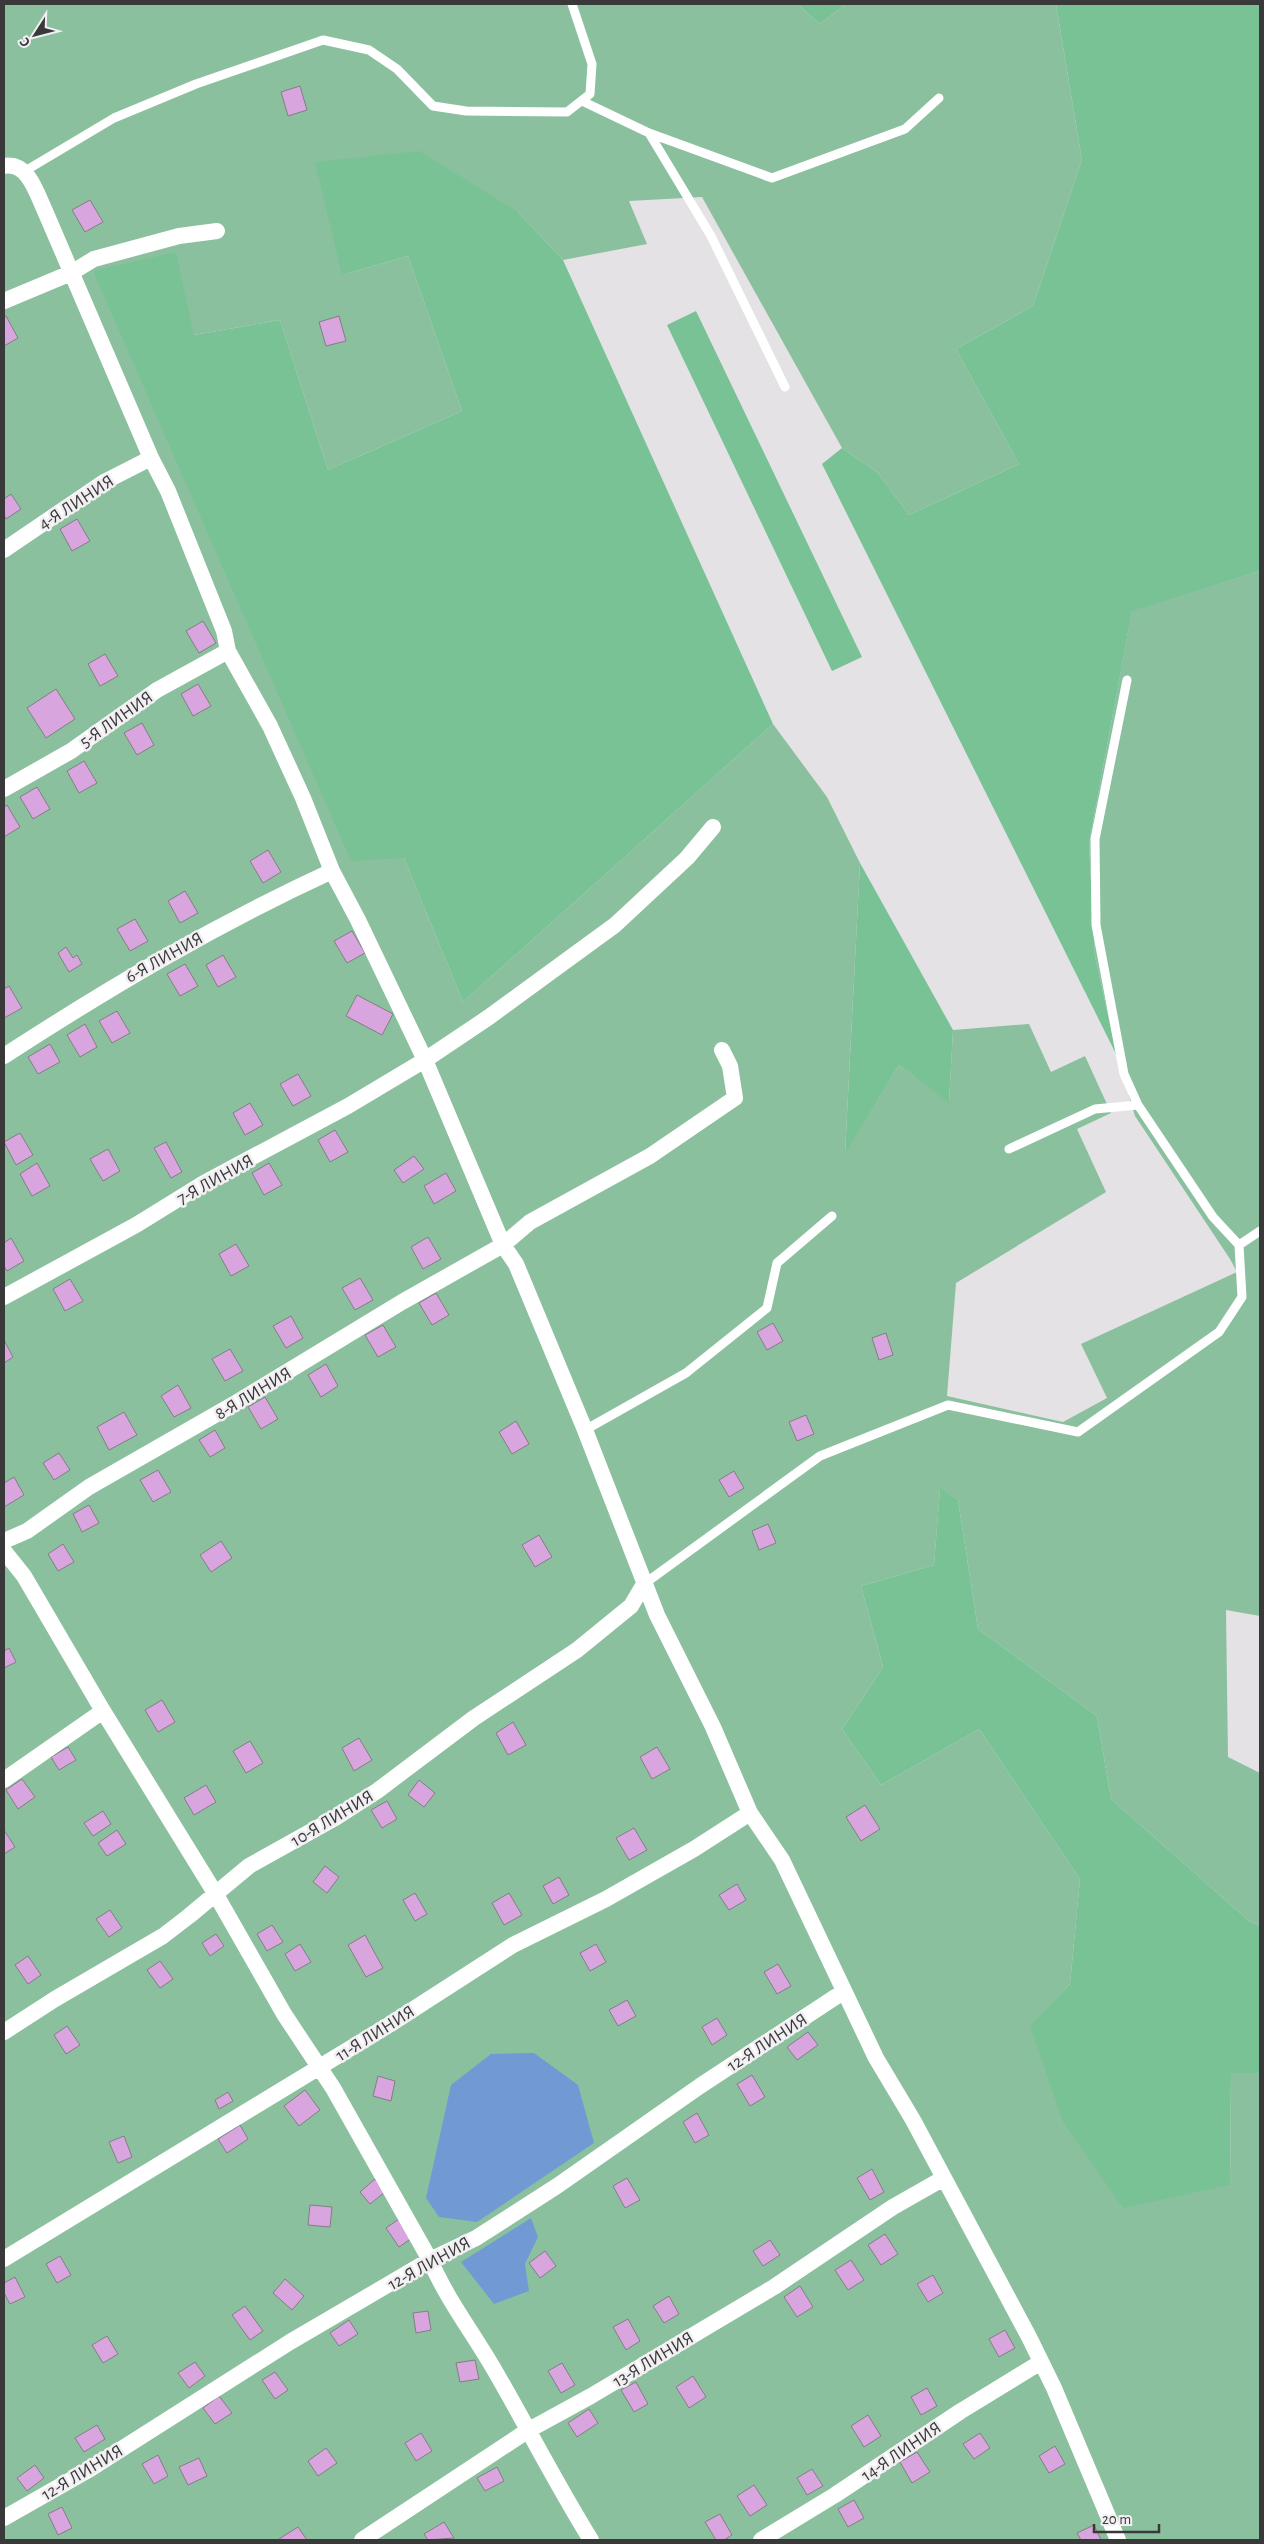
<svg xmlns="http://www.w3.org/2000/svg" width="1264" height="2544" font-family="'Alegreya Sans',sans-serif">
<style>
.green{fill:#8bc09f}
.forest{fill:#78c296}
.water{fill:#719ad4}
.building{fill:#d9a5de;stroke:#817e81}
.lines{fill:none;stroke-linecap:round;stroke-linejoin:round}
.service{stroke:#fff;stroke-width:9}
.minor{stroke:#fff;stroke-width:16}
.labels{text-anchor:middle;stroke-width:5;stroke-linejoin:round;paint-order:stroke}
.street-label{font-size:18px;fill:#3a393a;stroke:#f1eff2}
</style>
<rect width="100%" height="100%" fill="#e4e2e5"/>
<path class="green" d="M4,4H797L820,24L846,4H1056L1082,160L1033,306L956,349L1019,464L909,515L878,473L842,448L702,197L629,201L647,244L563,260L517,211L342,275L408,256L462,411L328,470L280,320L194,335L93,271L404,858L463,1002L773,724L827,797L860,863L845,1153L899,1065L949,1102L953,1030L1029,1024L1051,1072L1085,1056L1111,1113L1077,1129L1106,1192L956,1283L947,1396L1063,1422L1107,1398L1081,1344L1237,1272L1230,1259L1135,1116L1117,1056L1095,956L1089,843L1132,610L1260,571V1616L1226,1610L1228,1757L1260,1773V1926L1249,1921L1111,1799L1097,1716L978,1629L958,1500L940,1489L934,1565L861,1586L883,1667L842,1729L881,1785L979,1729L1080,1879L1070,1984L1031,2026L1230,2185L1231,2073H1260V2540H4Z"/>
<path class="forest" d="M797,4H846L820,24Z
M1056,4H1260V571L1132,611L1089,843L1095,956L1117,1056L822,464L842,448L878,473L909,515L1019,464L956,349L1033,306L1082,160Z
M419,151L517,211L563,260L773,724L463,1002L404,858L351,861L93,271L176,252L194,335L280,320L328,470L462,411L408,256L342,275L315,162Z
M696,311L862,657L832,671L667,325Z
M860,863L953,1030L949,1103L899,1065L845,1154Z
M940,1488L958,1500L978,1629L1097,1716L1111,1799L1249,1921L1260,1926V2073H1231L1230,2185L1123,2208L1063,2122L1030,2026L1070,1984L1080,1879L979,1729L881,1785L842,1729L883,1667L861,1586L934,1565Z"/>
<path class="water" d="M534,2053L578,2085L594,2143L477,2222L439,2217L426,2198L451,2085L491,2054Z
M531,2218L538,2237L525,2264L529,2291L494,2304L461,2262Z"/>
<path class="building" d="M300,86L307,110L288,116L281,92Z
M90,200L103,222L85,232L72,210Z
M6,316L18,338L4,346V317Z
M339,316L346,341L326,346L319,322Z
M11,494L21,509L6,519L4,515V499Z
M77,519L90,541L72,551L60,529Z
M203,621L216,643L199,653L186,631Z
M105,654L118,676L100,686L88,664Z
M198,684L211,706L193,716L181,694Z
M56,689L75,719L46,738L27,708Z
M142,723L154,745L137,755L124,733Z
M84,761L97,783L79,793L67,771Z
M37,787L50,809L33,819L20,797Z
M7,805L20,827L4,837V807Z
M268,850L281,872L263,883L250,861Z
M185,891L198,913L180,923L168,901Z
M135,919L148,941L130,951L117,929Z
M352,931L365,953L347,963L334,941Z
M66,947L73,958L77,955L82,964L69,972L58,953Z
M223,955L236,977L218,987L206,965Z
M185,964L198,986L180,996L167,974Z
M9,986L22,1008L4,1018V989Z
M357,995L393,1014L382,1035L346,1016Z
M117,1011L130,1033L112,1043L99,1021Z
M85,1024L97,1047L80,1057L67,1035Z
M50,1044L60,1062L38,1074L28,1057Z
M298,1074L311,1096L293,1106L280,1084Z
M250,1103L263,1125L245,1135L233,1113Z
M335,1130L348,1152L330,1162L318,1140Z
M20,1133L33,1155L16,1165L4,1142Z
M166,1142L182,1172L171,1178L154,1148Z
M108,1149L120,1171L103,1181L90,1159Z
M414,1156L424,1169L403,1183L394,1170Z
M37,1163L50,1186L32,1196L20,1174Z
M269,1163L282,1185L264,1195L252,1173Z
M446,1173L456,1191L434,1204L424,1186Z
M428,1237L441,1259L423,1269L411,1247Z
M11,1238L24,1261L7,1271L4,1266V1243Z
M236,1244L249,1266L231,1276L219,1254Z
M360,1278L373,1300L355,1310L342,1288Z
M70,1279L83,1301L65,1311L53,1289Z
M436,1293L449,1315L432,1325L419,1303Z
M291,1316L303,1338L286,1348L273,1326Z
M773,1323L783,1341L767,1350L757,1332Z
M383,1325L396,1347L378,1357L365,1335Z
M886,1333L893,1355L879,1360L872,1338Z
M4,1340L13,1357L4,1363Z
M230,1349L243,1371L225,1381L212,1359Z
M326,1364L338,1386L321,1397L308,1375Z
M178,1385L191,1408L174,1417L161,1396Z
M265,1397L278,1419L261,1429L248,1407Z
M124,1412L137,1435L109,1450L97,1427Z
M806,1415L814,1434L797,1441L789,1422Z
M516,1421L529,1444L512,1454L499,1432Z
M215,1430L225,1448L210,1457L199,1440Z
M59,1453L70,1470L54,1480L43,1463Z
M158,1470L171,1492L153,1502L140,1480Z
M734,1471L744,1488L729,1497L719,1480Z
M14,1477L24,1495L4,1507V1483Z
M89,1505L99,1523L82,1532L73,1514Z
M768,1524L776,1543L759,1550L752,1531Z
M539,1535L552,1557L535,1567L522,1545Z
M221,1541L232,1558L211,1572L200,1555Z
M63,1544L74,1562L58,1571L48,1554Z
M9,1648L16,1662L4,1668V1651Z
M162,1700L175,1722L158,1732L145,1710Z
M513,1722L526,1745L508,1755L496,1733Z
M359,1738L372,1760L354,1771L342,1748Z
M250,1741L263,1763L246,1773L233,1751Z
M68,1747L76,1760L59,1770L51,1757Z
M657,1747L670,1769L652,1779L640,1757Z
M22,1779L35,1797L18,1809L6,1790Z
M419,1780L435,1793L424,1807L408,1795Z
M206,1785L216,1802L194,1815L184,1798Z
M387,1801L397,1819L382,1828L371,1810Z
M865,1805L880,1829L861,1841L846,1817Z
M103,1811L111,1824L93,1836L84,1823Z
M634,1828L647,1850L629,1860L616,1838Z
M4,1830L15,1847L4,1854Z
M117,1830L126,1844L107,1856L98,1843Z
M325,1866L339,1877L327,1893L313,1882Z
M559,1877L569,1895L553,1904L543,1886Z
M737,1884L746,1900L729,1910L719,1895Z
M415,1893L427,1914L415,1921L403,1900Z
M509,1893L522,1915L504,1925L492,1903Z
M110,1910L122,1928L109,1937L96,1919Z
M272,1925L283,1942L267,1951L257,1934Z
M216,1934L224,1946L210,1956L202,1943Z
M365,1935L383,1968L366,1977L348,1945Z
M300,1944L311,1962L295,1971L285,1954Z
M596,1944L606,1962L590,1971L580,1953Z
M28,1956L41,1975L28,1984L15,1965Z
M160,1961L173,1979L160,1988L147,1970Z
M778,1964L791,1986L777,1994L764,1972Z
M627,2000L636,2016L618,2026L609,2010Z
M717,2018L727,2035L712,2045L702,2027Z
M67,2026L80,2045L66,2054L54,2035Z
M808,2032L818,2045L797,2060L787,2047Z
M752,2075L765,2097L750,2106L737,2084Z
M378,2076L395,2081L391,2101L373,2096Z
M305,2090L320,2110L299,2126L284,2106Z
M228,2092L233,2101L219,2109L215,2100Z
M697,2113L709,2135L695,2143L683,2122Z
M240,2125L248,2139L227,2153L218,2139Z
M124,2136L132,2157L118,2163L109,2142Z
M872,2169L884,2192L870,2200L857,2178Z
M627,2178L640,2200L625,2208L613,2186Z
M375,2179L385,2192L370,2204L360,2192Z
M310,2205L332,2207L330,2227L308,2225Z
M399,2219L412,2238L399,2247L386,2228Z
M885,2234L898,2254L881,2265L868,2245Z
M770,2240L780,2255L763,2266L753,2251Z
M545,2251L556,2266L540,2278L529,2263Z
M60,2256L71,2275L57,2283L46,2264Z
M851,2260L864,2280L848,2290L835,2270Z
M933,2275L943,2293L928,2302L917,2284Z
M15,2277L25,2297L10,2304L4,2293V2283Z
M285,2279L304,2296L292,2310L273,2293Z
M800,2286L813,2307L797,2317L784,2297Z
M669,2296L679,2314L664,2323L653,2306Z
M245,2306L263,2331L250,2340L232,2315Z
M428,2311L431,2330L416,2333L413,2313Z
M628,2319L640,2341L626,2350L613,2327Z
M349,2320L358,2334L339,2346L330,2333Z
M1005,2330L1015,2348L999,2357L989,2339Z
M107,2336L118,2354L103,2363L92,2345Z
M475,2360L479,2379L460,2382L456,2363Z
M195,2362L205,2376L189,2388L178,2373Z
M562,2363L575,2385L561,2393L548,2371Z
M275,2372L288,2390L275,2399L262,2380Z
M693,2376L706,2397L689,2408L676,2387Z
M636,2382L648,2404L634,2412L621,2390Z
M927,2388L937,2406L921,2415L911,2397Z
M219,2396L232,2413L215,2424L203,2408Z
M589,2409L598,2423L577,2437L568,2423Z
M868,2415L881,2436L864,2447L851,2426Z
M97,2425L105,2439L84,2452L75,2438Z
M421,2433L432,2451L416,2461L405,2443Z
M980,2433L990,2448L974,2459L963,2444Z
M1055,2446L1065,2464L1049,2473L1039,2456Z
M326,2448L337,2463L318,2476L308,2461Z
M917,2452L930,2472L912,2483L900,2462Z
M158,2455L168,2476L154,2484L142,2464Z
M199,2458L207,2476L188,2485L179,2467Z
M35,2465L44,2478L27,2491L17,2478Z
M497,2467L504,2481L485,2491L477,2478Z
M812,2469L823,2486L807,2495L797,2478Z
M754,2485L767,2505L750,2516L737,2496Z
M854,2500L864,2518L848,2527L838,2509Z
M62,2507L72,2528L58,2535L48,2514Z
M720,2514L732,2535L724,2540H716L705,2522Z
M444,2522L454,2538L428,2540L424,2534Z
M1094,2525L1101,2540H1081L1077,2533Z
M298,2527L307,2540H280L279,2539Z"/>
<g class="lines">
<path class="service" d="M582,101L649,133L772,178L905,129L939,98
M649,133L711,236L785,387
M25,171L114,118L196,84L323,40L369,50L397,69L433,106L466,111L567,112L590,94L592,64L572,4
M1127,680L1095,839L1096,925L1124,1074L1138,1105L1213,1217L1239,1245
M1009,1149L1095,1109L1138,1105
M585,1430L686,1373L767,1308L777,1263L832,1216
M644,1584L820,1456L948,1405L1078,1432L1219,1332L1242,1297L1239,1245L1260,1231"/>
<path class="minor" d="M4,166C28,161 37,194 45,211L151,458L168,491L224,631L228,651L270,726L303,798L332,871L358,920L425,1060L503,1245L516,1264L585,1430L657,1615L713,1727L750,1813L782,1860L876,2058L913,2120L1029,2337L1054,2388L1118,2540
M4,301L71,273L94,259L179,236L217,231
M4,550L104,482L151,458
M4,789L71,751L157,690L228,651
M4,1056C112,986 215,925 332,871
M4,1297L136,1225L204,1183L348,1106L425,1060L489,1017L615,925L687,858L713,827
M4,1541L27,1531L89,1487L234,1404L402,1302L503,1245L530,1222L650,1156L735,1098L730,1066L722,1050
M4,1551L24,1576L103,1711L215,1893L284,2014L333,2088L430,2260C448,2302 477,2338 499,2378C530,2432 558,2487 591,2540
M4,1780L103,1711
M4,2032L55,1999L163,1936L189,1916L249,1866L335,1818L377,1791L474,1718L577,1650L631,1606L644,1584
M4,2259L392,2023L513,1945L606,1899L694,1849L750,1813
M4,2518L90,2469L290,2342L430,2260L476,2238L557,2186L700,2086L843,1992
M362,2540L527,2431L591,2396L774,2287L893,2207L944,2178
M761,2540L835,2495L961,2411L1041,2362"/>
</g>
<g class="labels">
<g class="street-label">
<text transform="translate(76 502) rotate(-33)" y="6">4-Я ЛИНИЯ</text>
<text transform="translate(116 719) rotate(-35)" y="6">5-Я ЛИНИЯ</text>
<text transform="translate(164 957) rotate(-29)" y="6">6-Я ЛИНИЯ</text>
<text transform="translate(215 1179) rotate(-29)" y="6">7-Я ЛИНИЯ</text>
<text transform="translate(253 1393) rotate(-31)" y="6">8-Я ЛИНИЯ</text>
<text transform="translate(332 1818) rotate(-31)" y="6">10-Я ЛИНИЯ</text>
<text transform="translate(375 2033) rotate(-32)" y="6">11-Я ЛИНИЯ</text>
<text transform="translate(767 2042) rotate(-33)" y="6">12-Я ЛИНИЯ</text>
<text transform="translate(429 2263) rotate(-29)" y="6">12-Я ЛИНИЯ</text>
<text transform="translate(653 2359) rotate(-31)" y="6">13-Я ЛИНИЯ</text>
<text transform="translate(901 2451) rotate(-34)" y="6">14-Я ЛИНИЯ</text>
<text transform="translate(82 2472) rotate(-31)" y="6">12-Я ЛИНИЯ</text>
</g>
</g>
<rect width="1264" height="2544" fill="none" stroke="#3a393a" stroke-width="10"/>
<g transform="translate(35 35) rotate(234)" stroke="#f1eff2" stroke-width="4" paint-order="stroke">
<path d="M0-4L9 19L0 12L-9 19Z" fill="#3a393a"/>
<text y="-8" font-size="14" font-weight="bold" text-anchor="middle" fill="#3a393a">С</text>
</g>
<path d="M1094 2524v8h65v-8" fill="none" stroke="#3a393a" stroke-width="2.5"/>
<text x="1102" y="2524" font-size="15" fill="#3a393a" stroke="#f1eff2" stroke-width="4" paint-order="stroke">20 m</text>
</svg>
